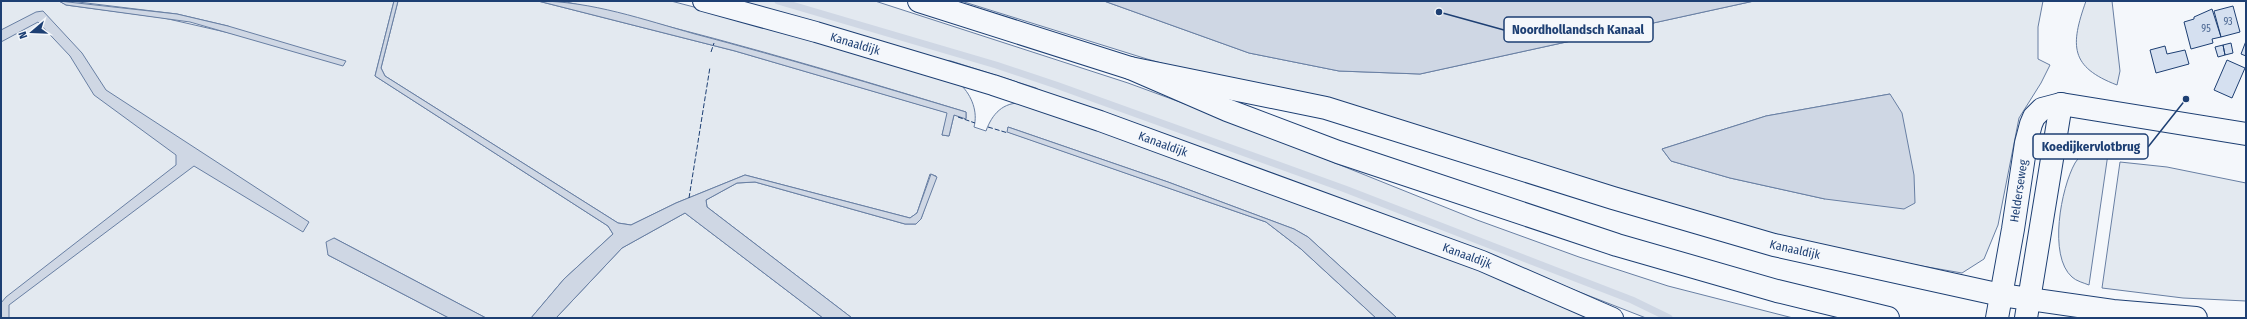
<svg xmlns="http://www.w3.org/2000/svg" width="2247" height="319" font-family="'Fira Sans Condensed',sans-serif">
<style>
.green{fill:#e3e9f0;stroke:#687fa3;fill-rule:evenodd}
.water{fill:#cfd7e4;stroke:#687fa3}
.lines{fill:none;stroke-linecap:round;stroke-linejoin:round}
.stream{stroke:#cfd7e4;stroke-width:7}
.building{fill:#d5e0f0;stroke:#1d3f73}
.street-casing{stroke:#1d3f73;stroke-width:22}
.secondary-casing{stroke:#1d3f73;stroke-width:24}
.primary-casing{stroke:#1d3f73;stroke-width:24}
.street{stroke:#f4f7fb;stroke-width:20}
.secondary{stroke:#f4f7fb;stroke-width:22}
.primary{stroke:#f4f7fb;stroke-width:22}
.fence{stroke:#1d3f73;stroke-width:1;stroke-dasharray:5 2;stroke-linecap:butt}
.labels{text-anchor:middle;stroke-width:3;stroke-linejoin:round;paint-order:stroke}
.number-label{font-size:10px;fill:#4b6792}
.street-label{font-size:12px;fill:#1d3f73;stroke:#f4f7fb}
.leader{fill:none;stroke:#1d3f73;stroke-width:1.5}
.callout-dot{fill:#1d3f73;stroke:#f4f7fb;stroke-width:1.5}
.callout{fill:#f4f7fb;stroke:#1d3f73;stroke-width:1.5}
.callout-label{font-size:13px;text-anchor:middle;font-weight:bold;fill:#1d3f73}
</style>
<rect width="100%" height="100%" fill="#f4f7fb"/>
<path class="green" d="M1,1H59L66,5L164,18L247,37L228,26L177,14L70,1H394L375,76L608,226L613,234L564,279L531,318H486L334,238L328,255L449,318H1Z
M398,1H538L735,51L948,113L942,135L949,136L954,115L966,118V112C832,71 698,31 562,1H671L831,43L961,85C972,96 978,112 974,127L986,131C992,114 1003,102 1022,103L1499,276L1590,318H1397L1308,237L1294,229L1168,182L1008,127V132L1266,222L1301,249L1376,318H852L707,207L706,200L737,183L755,182L905,224H916L921,219L936,176L930,174L917,213L910,218L745,175L676,203L631,225L618,223L385,76L381,68Z
M737,1H875L1128,83L1218,116L1477,220L1579,257L1668,286L1793,318H1646L1400,222L1044,93L1036,88L951,61L940,60Z
M961,1H1104L1249,53L1339,71L1420,74L1754,1H2043L2038,27V59L2050,65L2041,83L2019,118L1998,225L1984,259L1962,273L1795,244L1147,59ZM1890,94L1825,199L1730,178L1671,161L1662,149L1766,116Z
M2086,1H2112L2120,71L2117,85C2070,67 2070,46 2086,1Z
M2110,140L2089,285C2084,283 2076,281 2072,277C2048,256 2061,188 2075,163C2082,151 2097,146 2110,140Z
M2120,162L2167,167L2246,183V301L2183,298L2102,288Z
M685,213L823,318H556L622,248Z"/>
<path class="water" d="M59,1L177,14L228,26L346,61L343,66L190,22L66,5Z
M394,1H398L381,68L385,76L618,223L631,225L676,203L745,175L910,218L917,213L931,174L937,177L921,219L916,224H905L755,182L737,183L706,200L707,207L852,318H823L685,213L622,248L556,318H531L564,279L613,234L608,226L375,76Z
M538,1C591,1 645,20 695,34C786,58 876,85 966,112V119L954,115L949,136L942,135L947,113L735,51Z
M1104,1H1754L1420,74L1339,71L1249,53Z
M43,11L82,53L106,90L309,222L303,232L194,166L9,305V318H1V303L6,297L176,165V155L94,95L70,56L38,22L1,42V30L36,12Z
M1890,94L1902,113L1914,175L1915,203L1904,209L1825,199L1730,178L1671,161L1662,149L1766,116Z
M1008,127L1168,182L1294,229L1308,237L1397,318H1376L1301,249L1266,222L1007,132Z
M334,238L486,318H449L328,255L326,242Z"/>
<g class="lines">
<path class="stream" d="M778,1L996,65L1056,85L1345,189L1632,300L1669,318"/>
</g>
<path class="building" d="M2233,6L2240,32L2221,37L2214,11Z
M2212,9L2221,37L2212,39L2213,43L2191,49L2184,22L2194,19V17Z
M2246,41V56L2241,54Z
M2231,43L2233,53L2225,55L2223,45Z
M2223,45L2225,55L2218,57L2215,47Z
M2165,46L2167,54L2185,50L2189,64L2156,73L2150,50Z
M2227,60L2245,68L2232,98L2214,90Z"/>
<g class="lines">
<g class="street-casing">
<g id="street">
<path id="s1" d="M703,1L816,32L993,85L1100,121L1482,261L1613,318"/>
</g>
</g>
<g class="secondary-casing">
<g id="secondary">
<path id="s2" d="M1997,318L2013,229L2026,143L2031,124L2034,117L2042,109L2061,104L2246,134"/>
<path d="M2026,318L2061,104"/>
</g>
</g>
<g class="primary-casing">
<g id="primary">
<path d="M919,1L1130,68L1227,110L1338,152L1617,245L1777,291L1888,318"/>
<path id="s3" d="M1130,68L1326,108L1613,198L1774,245L2001,295L2113,311L2196,318"/>
</g>
</g>
<use href="#street" class="street"/>
<use href="#secondary" class="secondary"/>
<use href="#primary" class="primary"/>
<path class="fence" d="M711,52L714,43
M958,117L975,123
M988,127L1008,133
M689,198L710,67"/>
</g>
<g class="labels">
<g class="number-label">
<text x="2228" y="25">93</text>
<text x="2206" y="32">95</text>
</g>
<g class="street-label">
<text dy="4" stroke="none"><textPath href="#s1" startOffset="158">Kanaaldijk</textPath></text>
<text dy="4" stroke="none"><textPath href="#s1" startOffset="482">Kanaaldijk</textPath></text>
<text dy="4" stroke="none"><textPath href="#s2" startOffset="129">Helderseweg</textPath></text>
<text dy="4" stroke="none"><textPath href="#s3" startOffset="690">Kanaaldijk</textPath></text>
<text dy="4" stroke="none"><textPath href="#s1" startOffset="806">Kanaaldijk</textPath></text>
</g>
</g>
<path class="leader" d="M1439 12L1504 30M2186 99L2148 147"/>
<g class="callout-dot">
<circle cx="1439" cy="12" r="4"/>
<circle cx="2186" cy="99" r="4"/>
</g>
<g class="callout">
<rect x="1504" y="17" width="149" height="25" rx="4"/>
<rect x="2033" y="134" width="115" height="25" rx="4"/>
</g>
<g class="callout-label">
<text x="1578" y="34">Noordhollandsch Kanaal</text>
<text x="2091" y="151">Koedijkervlotbrug</text>
</g>
<rect width="2247" height="319" fill="none" stroke="#1d3f73" stroke-width="4"/>
<g transform="translate(32 32) rotate(251)" stroke="#f4f7fb" stroke-width="3" paint-order="stroke">
<path d="M0-3L7 15L0 10L-7 15Z" fill="#1d3f73"/>
<text y="-6" font-size="11" font-weight="bold" text-anchor="middle" fill="#1d3f73">N</text>
</g>
</svg>
